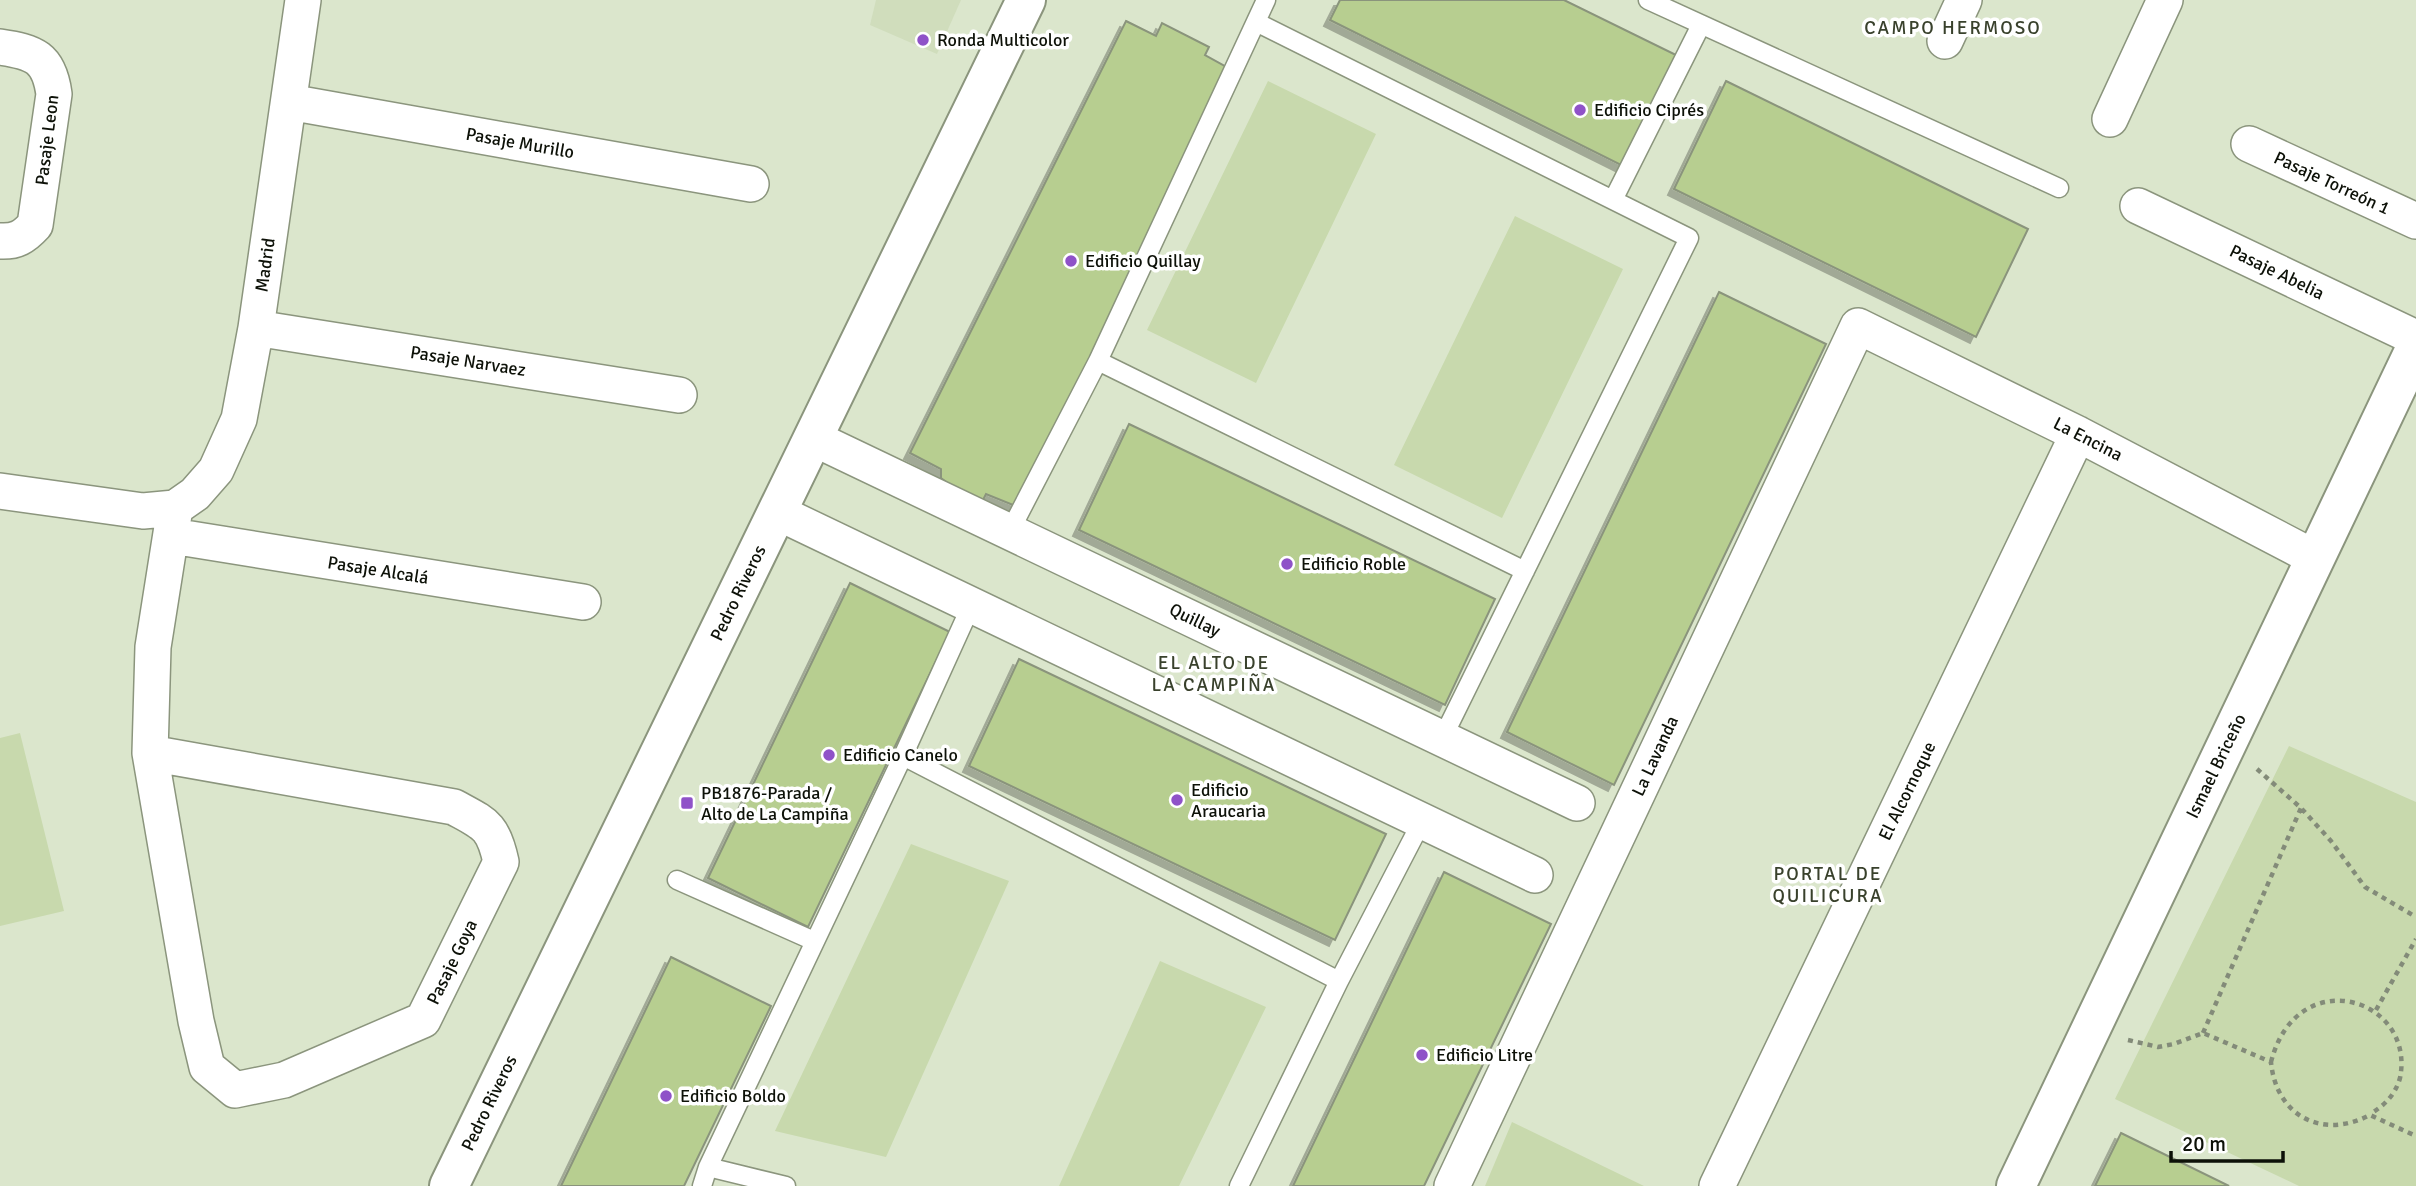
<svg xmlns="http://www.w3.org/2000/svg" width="2416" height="1186" font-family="Signika,sans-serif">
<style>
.built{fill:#d0ddbc}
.green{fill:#c8d9ad}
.building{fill:#b7ce90;stroke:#8a947c;stroke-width:2;filter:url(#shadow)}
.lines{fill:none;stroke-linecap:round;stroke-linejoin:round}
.lane-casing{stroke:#8b957d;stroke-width:21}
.street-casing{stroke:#8b957d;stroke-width:38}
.secondary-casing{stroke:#8b957d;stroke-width:42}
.path{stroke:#838b79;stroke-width:4.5;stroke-dasharray:5 5;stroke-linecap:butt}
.lane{stroke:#fff;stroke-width:18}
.street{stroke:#fff;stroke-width:35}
.secondary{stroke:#fff;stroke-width:38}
.poi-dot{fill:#8f52c8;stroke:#fff;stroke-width:2.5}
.labels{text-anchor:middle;stroke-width:7;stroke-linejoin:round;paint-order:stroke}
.poi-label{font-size:18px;fill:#0d1108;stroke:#fff;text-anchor:start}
.street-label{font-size:18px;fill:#0d1108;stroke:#fff}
.neighbourhood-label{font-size:19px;letter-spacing:2px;fill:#39412c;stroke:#fff}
</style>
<defs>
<filter id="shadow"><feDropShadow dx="-6" dy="6" stdDeviation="0" flood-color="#0004"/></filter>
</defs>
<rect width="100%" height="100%" fill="#dbe6cc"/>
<path class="built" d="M876,0H961L937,54L870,25Z"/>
<path class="green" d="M1268,81L1376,134L1256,383L1147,330Z
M1515,216L1623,269L1502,518L1394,465Z
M20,733L64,911L0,926V738Z
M2289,746L2416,802V1186H2299L2115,1099Z
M911,844L1009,881L886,1157L775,1131Z
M1160,961L1266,1007L1179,1186H1059Z
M1512,1122L1644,1186H1485Z"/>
<path class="building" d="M1340,0H1564L1676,55L1623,166L1330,20Z
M1126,21L1156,36L1162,23L1209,47L1205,55L1230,69L1018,507L986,494L981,504L962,494L941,478V469L910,453Z
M1726,81L2028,229L1976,337L1674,189Z
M1719,292L1826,344L1614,785L1507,732Z
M1129,424L1495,599L1445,705L1079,530Z
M850,583L950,632L808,927L708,878Z
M1019,659L1386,834L1335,940L969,766Z
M1444,872L1551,924L1424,1186H1293Z
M671,957L771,1006L684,1186H561Z
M2121,1133L2229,1186H2095Z"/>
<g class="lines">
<g class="lane-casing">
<path id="lane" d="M1648,0L2059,188
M1256,22L1689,238L1442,739
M1613,200L1701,25
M1098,361L1525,571
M1010,531L1098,361L1266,0
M903,756L1339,981L1239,1186
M677,880L814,941
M1339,981L1422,821
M702,1186L708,1167
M786,1186L708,1167L903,756L971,606"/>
</g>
<g class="street-casing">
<path id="street" d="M1945,41L1964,0
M0,47C34,52 49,57 54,94L35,225C24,237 16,242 0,241
M289,102L751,184
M2110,119L2165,0
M2249,144L2416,221
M2138,206L2416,338
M256,328L679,395
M813,438L1577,803
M0,491L143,511L175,508L195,494L216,470L239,419L256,328L303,0
M777,512L1535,875
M172,536L583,602
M150,753L454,807C485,824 493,825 501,862L423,1020L284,1080L235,1090L207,1067L196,1021L150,753L153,647L175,508
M1452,1186L1858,326L2078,434L2315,558
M1717,1186L2078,434"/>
</g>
<g class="secondary-casing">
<path id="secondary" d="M449,1186L1026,0
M2016,1186L2416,347"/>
</g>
<path class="path" d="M2257,769L2301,808L2331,841L2365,887L2416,917
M2376,1010L2416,939
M2203,1033L2301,808
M2128,1040L2158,1047L2174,1044L2203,1033L2271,1062C2276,1116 2322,1140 2370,1115L2416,1136
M2271,1062C2297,961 2416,998 2400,1078C2395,1095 2385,1105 2370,1114"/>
<use href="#lane" class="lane"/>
<use href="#street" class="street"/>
<use href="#secondary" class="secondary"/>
</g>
<g class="poi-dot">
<circle cx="923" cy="40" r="7"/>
<circle cx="1580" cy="110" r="7"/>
<circle cx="1071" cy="261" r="7"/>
<circle cx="1287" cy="564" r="7"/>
<circle cx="829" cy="755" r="7"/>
<circle cx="1177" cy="800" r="7"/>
<rect x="680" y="796" width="14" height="14" rx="3.5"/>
<circle cx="1422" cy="1055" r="7"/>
<circle cx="666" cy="1096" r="7"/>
</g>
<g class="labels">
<g class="poi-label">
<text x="937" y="46">Ronda Multicolor</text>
<text x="1594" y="116">Edificio Ciprés</text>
<text x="1085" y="267">Edificio Quillay</text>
<text x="1301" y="570">Edificio Roble</text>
<text x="843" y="761">Edificio Canelo</text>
<text x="1191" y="796">Edificio<tspan x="1191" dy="21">Araucaria</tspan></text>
<text x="701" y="799">PB1876-Parada /<tspan x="701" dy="21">Alto de La Campiña</tspan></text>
<text x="1436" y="1061">Edificio Litre</text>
<text x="680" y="1102">Edificio Boldo</text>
</g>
<g class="street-label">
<text transform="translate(47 140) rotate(-83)" y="6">Pasaje Leon</text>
<text transform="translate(520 143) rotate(10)" y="6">Pasaje Murillo</text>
<text transform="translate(2332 183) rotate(25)" y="6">Pasaje Torreón 1</text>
<text transform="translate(265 265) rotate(-82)" y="6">Madrid</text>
<text transform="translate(2277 272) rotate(26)" y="6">Pasaje Abelia</text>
<text transform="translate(468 361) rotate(9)" y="6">Pasaje Narvaez</text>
<text transform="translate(2088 439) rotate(27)" y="6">La Encina</text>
<text transform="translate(378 570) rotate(9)" y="6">Pasaje Alcalá</text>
<text transform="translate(738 593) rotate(-64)" y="6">Pedro Riveros</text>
<text transform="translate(1195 620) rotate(26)" y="6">Quillay</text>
<text transform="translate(1655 756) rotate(-65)" y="6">La Lavanda</text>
<text transform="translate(2216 766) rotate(-64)" y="6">Ismael Briceño</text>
<text transform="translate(1907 791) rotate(-64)" y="6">El Alcornoque</text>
<text transform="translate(452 962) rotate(-64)" y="6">Pasaje Goya</text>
<text transform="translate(489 1103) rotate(-64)" y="6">Pedro Riveros</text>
</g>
<g class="neighbourhood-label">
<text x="1953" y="34">CAMPO HERMOSO</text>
<text x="1214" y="669">EL ALTO DE<tspan x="1214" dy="22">LA CAMPIÑA</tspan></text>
<text x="1828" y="880">PORTAL DE<tspan x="1828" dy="22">QUILICURA</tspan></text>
</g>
</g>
<path d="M2171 1151v10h112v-10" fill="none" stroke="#0d1108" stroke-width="3.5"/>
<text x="2182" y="1151" font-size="21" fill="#0d1108" stroke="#ffffff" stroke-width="5" paint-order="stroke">20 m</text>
</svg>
